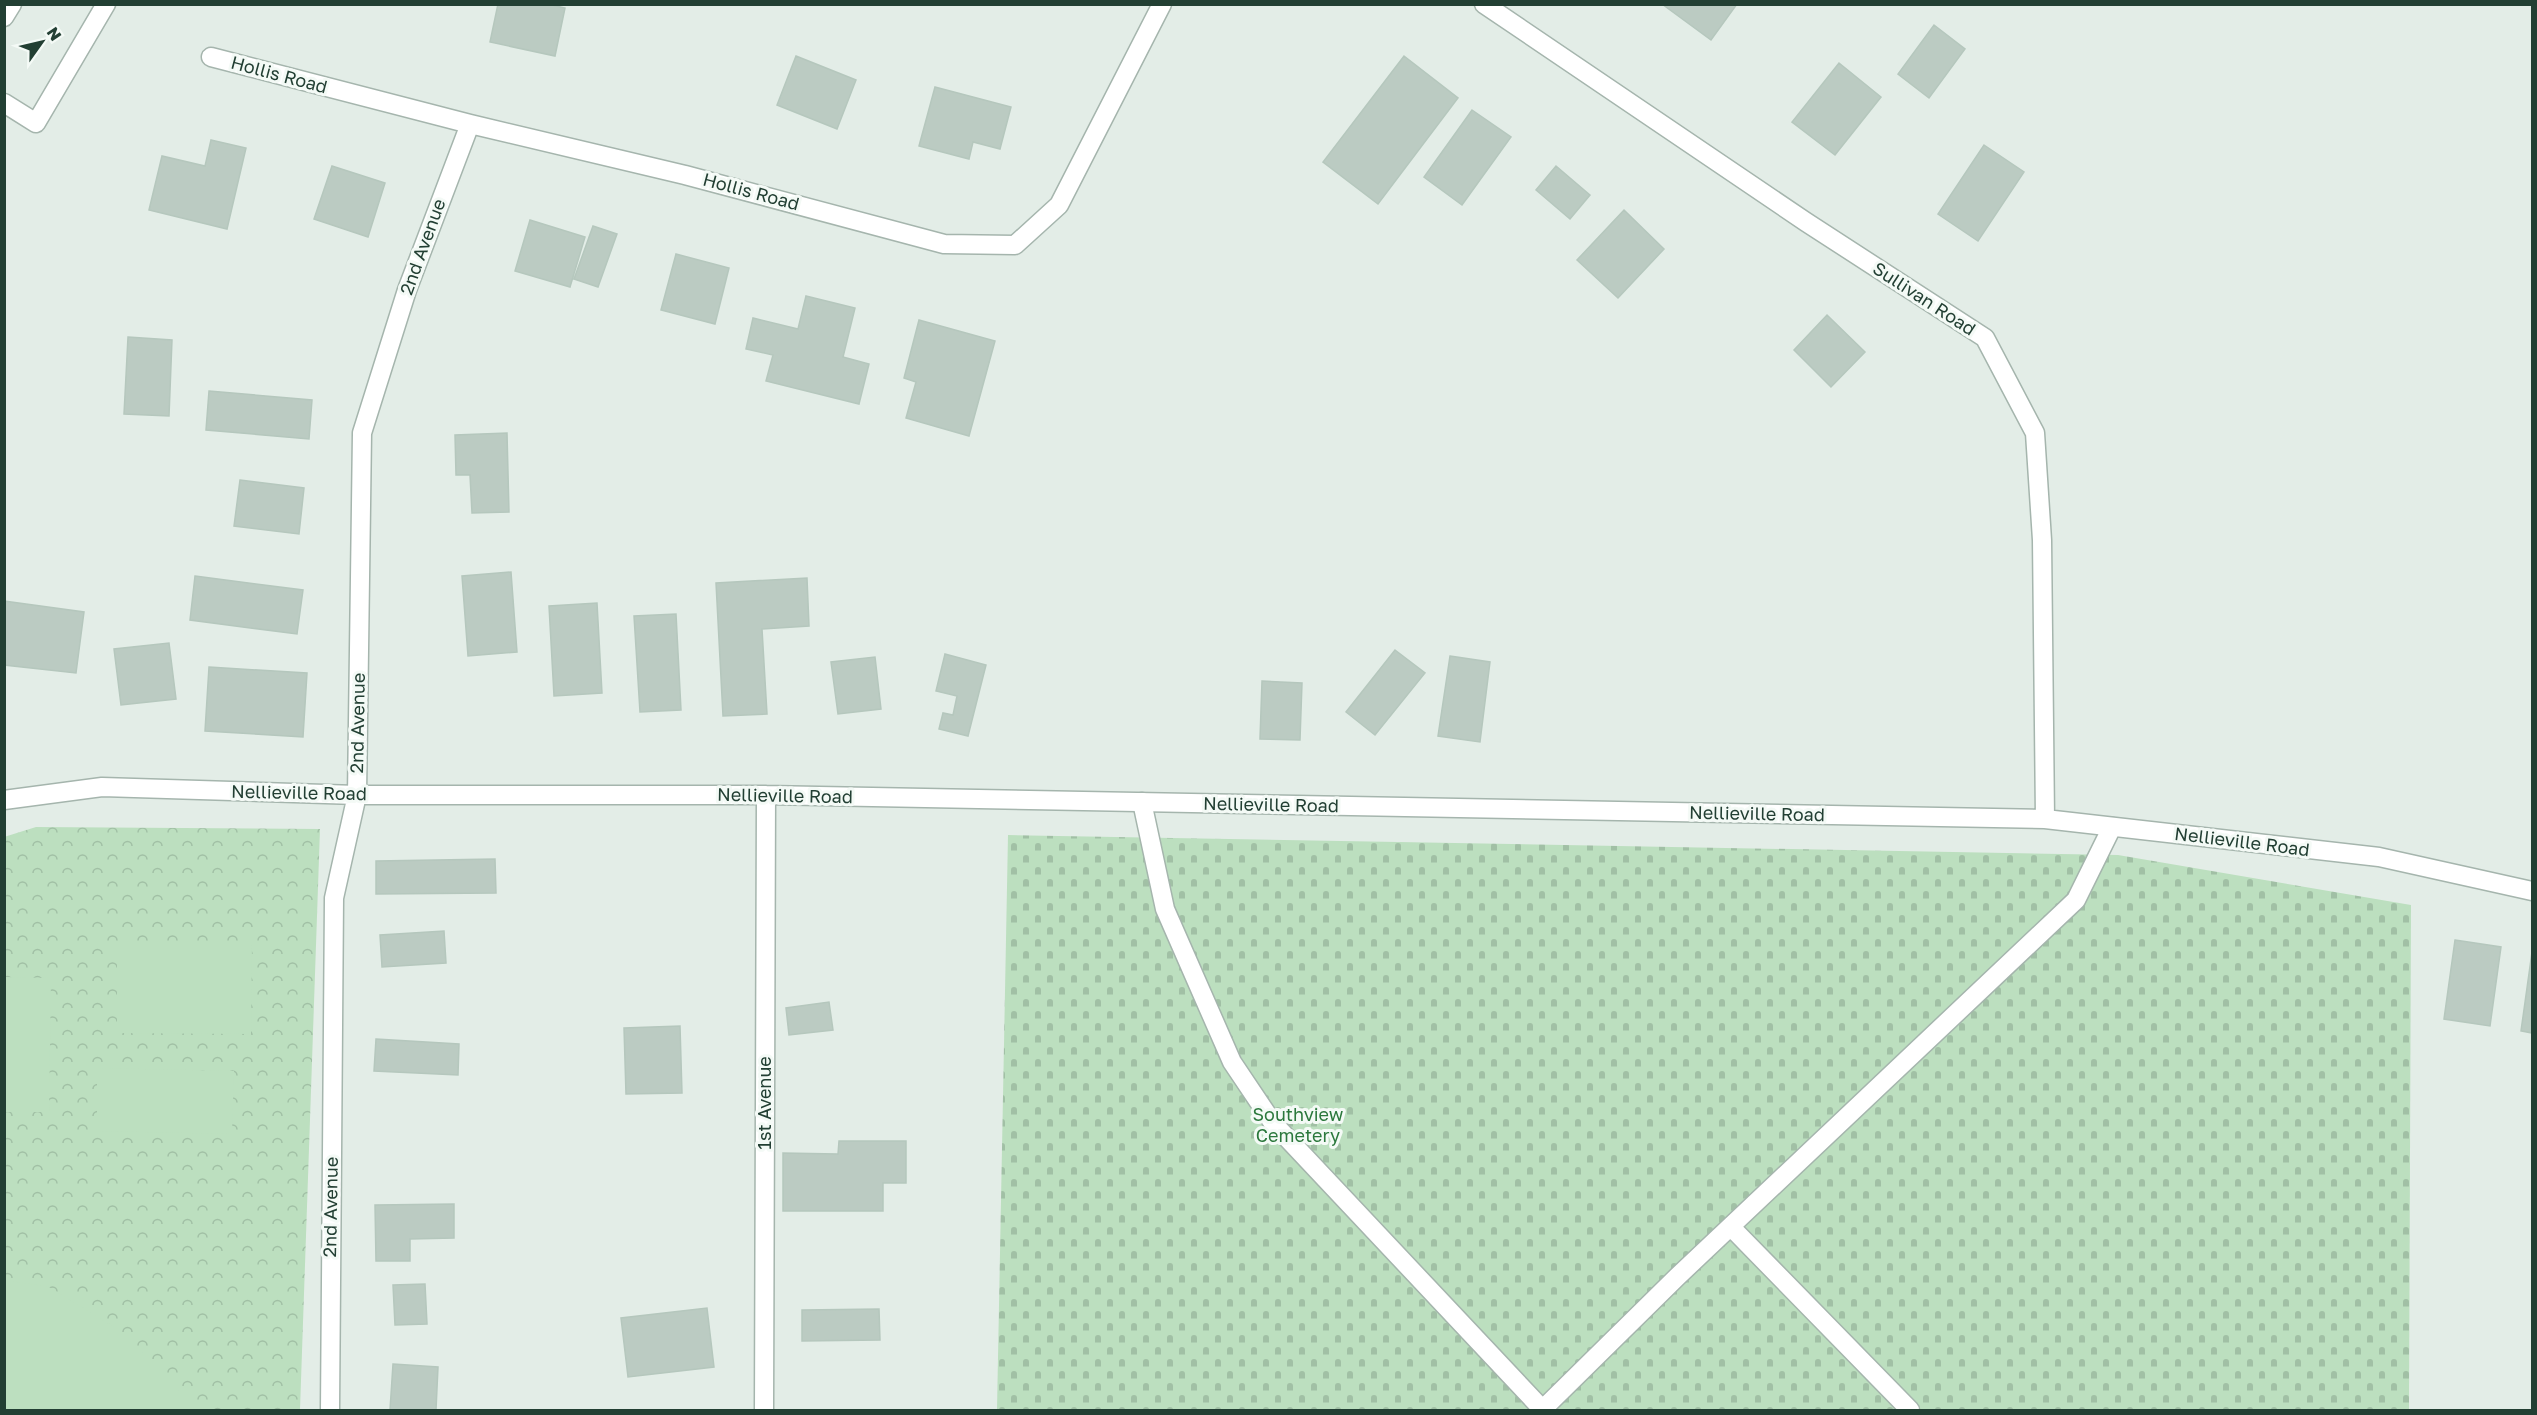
<svg xmlns="http://www.w3.org/2000/svg" width="2537" height="1415" font-family="'Golos Text',sans-serif">
<style>
.forest{fill:url(#forest-crowns)}
.cemetery{fill:url(#cemetery-stones)}
.garden{fill:#bcdfbf}
.building{fill:#bbcbc2;stroke:#b5c7bd;stroke-width:1.5}
.lines{fill:none;stroke-linecap:round;stroke-linejoin:round}
.service-casing{stroke:#a5b5ad;stroke-width:21}
.minor-casing{stroke:#a5b5ad;stroke-width:21}
.service{stroke:#fff;stroke-width:18}
.minor{stroke:#fff;stroke-width:18}
.labels{text-anchor:middle;stroke-width:6;stroke-linejoin:round;paint-order:stroke}
.street-label{font-size:18px;fill:#223f33;stroke:#f4faf6}
.park-label{font-size:18px;fill:#2b783c;stroke:#f4faf6}
</style>
<defs>
<pattern id="forest-crowns" width="20" height="18" patternUnits="userSpaceOnUse" patternTransform="scale(1.5)"><rect width="20" height="18" fill="#bcdfbf"/><path d="M2 6a3 3 0 1 1 6 0M12 15a3 3 0 1 1 6 0" fill="none" stroke="#a1c0a5"/></pattern>
<pattern id="cemetery-stones" width="16" height="16" patternUnits="userSpaceOnUse" patternTransform="scale(1.5)"><rect width="16" height="16" fill="#bcdfbf"/><path d="M2 7V4a2 2 0 0 1 4 0v3zM10 15v-3a2 2 0 0 1 4 0v3z" fill="#a1c0a5"/></pattern>
</defs>
<rect width="100%" height="100%" fill="#e3ede7"/>
<path class="forest" d="M36,827L320,829L300,1410H5L4,837Z"/>
<path class="cemetery" d="M1008,835L2118,855L2411,905L2409,1410H997Z"/>
<path class="garden" d="M117,943H252L251,1034L117,1033Z
M5,977L51,978L49,1112H5Z
M97,1068L234,1071L232,1134L97,1131Z
M5,1280L49,1287L124,1333L197,1410H5Z"/>
<path class="building" d="M498,4H548L565,8L555,56L490,42Z
M1662,4H1737L1711,40Z
M1934,25L1965,49L1929,98L1898,74Z
M796,56L856,80L837,129L777,105Z
M1404,56L1458,98L1378,204L1323,162Z
M1839,63L1881,97L1835,155L1792,122Z
M935,87L1011,107L1000,149L973,142L969,159L919,146Z
M1472,110L1511,137L1462,205L1424,177Z
M211,140L246,148L227,229L149,210L162,156L205,166Z
M1984,145L2024,172L1978,241L1938,214Z
M332,166L385,183L368,237L314,219Z
M1556,166L1590,195L1570,219L1536,190Z
M1624,210L1664,249L1618,298L1577,260Z
M530,220L585,237L570,287L515,271Z
M593,226L617,234L598,287L574,279Z
M676,254L729,268L715,324L661,310Z
M806,296L855,308L843,357L869,364L859,404L766,381L773,355L746,349L753,318L798,329Z
M1827,315L1865,352L1831,387L1794,350Z
M919,320L995,341L969,436L906,418L916,382L904,378Z
M128,337L172,340L169,416L124,414Z
M209,391L312,400L309,439L206,430Z
M507,433L509,512L472,513L470,475H456L455,435Z
M240,480L304,488L299,534L234,526Z
M511,572L517,652L468,656L462,576Z
M195,576L303,590L297,634L190,620Z
M807,578L809,626L762,629L767,714L723,716L716,583Z
M4,601L84,612L76,673L4,665Z
M597,603L602,693L554,696L549,606Z
M676,614L681,710L640,712L634,616Z
M169,643L176,699L121,705L114,649Z
M1395,650L1425,673L1375,735L1346,712Z
M945,654L986,665L968,736L939,729L943,713L953,715L957,696L936,691Z
M1450,656L1490,662L1480,742L1438,736Z
M875,657L881,709L838,714L831,662Z
M209,667L307,673L303,737L205,731Z
M1262,681L1302,683L1300,740L1260,739Z
M495,859L496,893L376,894V861Z
M444,931L446,963L382,967L380,935Z
M2455,940L2501,947L2490,1026L2444,1019Z
M2532,952V1033L2521,1031Z
M829,1002L833,1030L789,1035L786,1008Z
M680,1026L682,1093L626,1094L624,1028Z
M376,1039L459,1044L458,1075L374,1071Z
M839,1141H906V1183H883V1211H783V1153L838,1154Z
M454,1204V1238L410,1239V1261H376L375,1205Z
M425,1284L427,1324L395,1325L393,1285Z
M707,1308L714,1367L628,1377L621,1318Z
M879,1309L880,1340L802,1341V1310Z
M393,1364L438,1367L436,1410H390Z"/>
<g class="lines">
<g class="service-casing">
<path id="service" d="M4,17L12,4
M4,103L36,123L106,4
M1142,802L1165,909L1232,1062L1273,1123L1543,1410
M1731,1227L1910,1410
M1542,1410L1677,1277L2076,900L2112,827"/>
</g>
<g class="minor-casing">
<path id="minor" d="M1484,4L1806,222L1985,338L2035,433L2042,540L2045,819
M211,57L470,124L685,175L944,244L1015,245L1059,205L1162,4
M4,800L102,787L357,795H766L2045,819L2379,857L2532,891
M330,1410L334,898L357,795L362,433L407,290L470,124
M764,1410L766,795"/>
</g>
<use href="#service" class="service"/>
<use href="#minor" class="minor"/>
</g>
<g class="labels">
<g class="street-label">
<text transform="translate(279 75) rotate(15)" y="6">Hollis Road</text>
<text transform="translate(751 192) rotate(15)" y="6">Hollis Road</text>
<text transform="translate(423 247) rotate(-70)" y="6">2nd Avenue</text>
<text transform="translate(1924 299) rotate(33)" y="6">Sullivan Road</text>
<text transform="translate(358 723) rotate(-89)" y="6">2nd Avenue</text>
<text transform="translate(299 793) rotate(1)" y="6">Nellieville Road</text>
<text transform="translate(785 796) rotate(1)" y="6">Nellieville Road</text>
<text transform="translate(1271 805) rotate(1)" y="6">Nellieville Road</text>
<text transform="translate(1757 814) rotate(1)" y="6">Nellieville Road</text>
<text transform="translate(2242 842) rotate(7)" y="6">Nellieville Road</text>
<text transform="translate(765 1103) rotate(-90)" y="6">1st Avenue</text>
<text transform="translate(331 1207) rotate(-89)" y="6">2nd Avenue</text>
</g>
<g class="park-label">
<text x="1298" y="1121">Southview<tspan x="1298" dy="21">Cemetery</tspan></text>
</g>
</g>
<rect width="2537" height="1415" fill="none" stroke="#223f33" stroke-width="12"/>
<g transform="translate(42 42) rotate(56)" stroke="#f4faf6" stroke-width="4.5" paint-order="stroke">
<path d="M0-4.5L10 22L0 15L-10 22Z" fill="#223f33"/>
<text y="-9" font-size="16" font-weight="bold" text-anchor="middle" fill="#223f33">N</text>
</g>
</svg>
